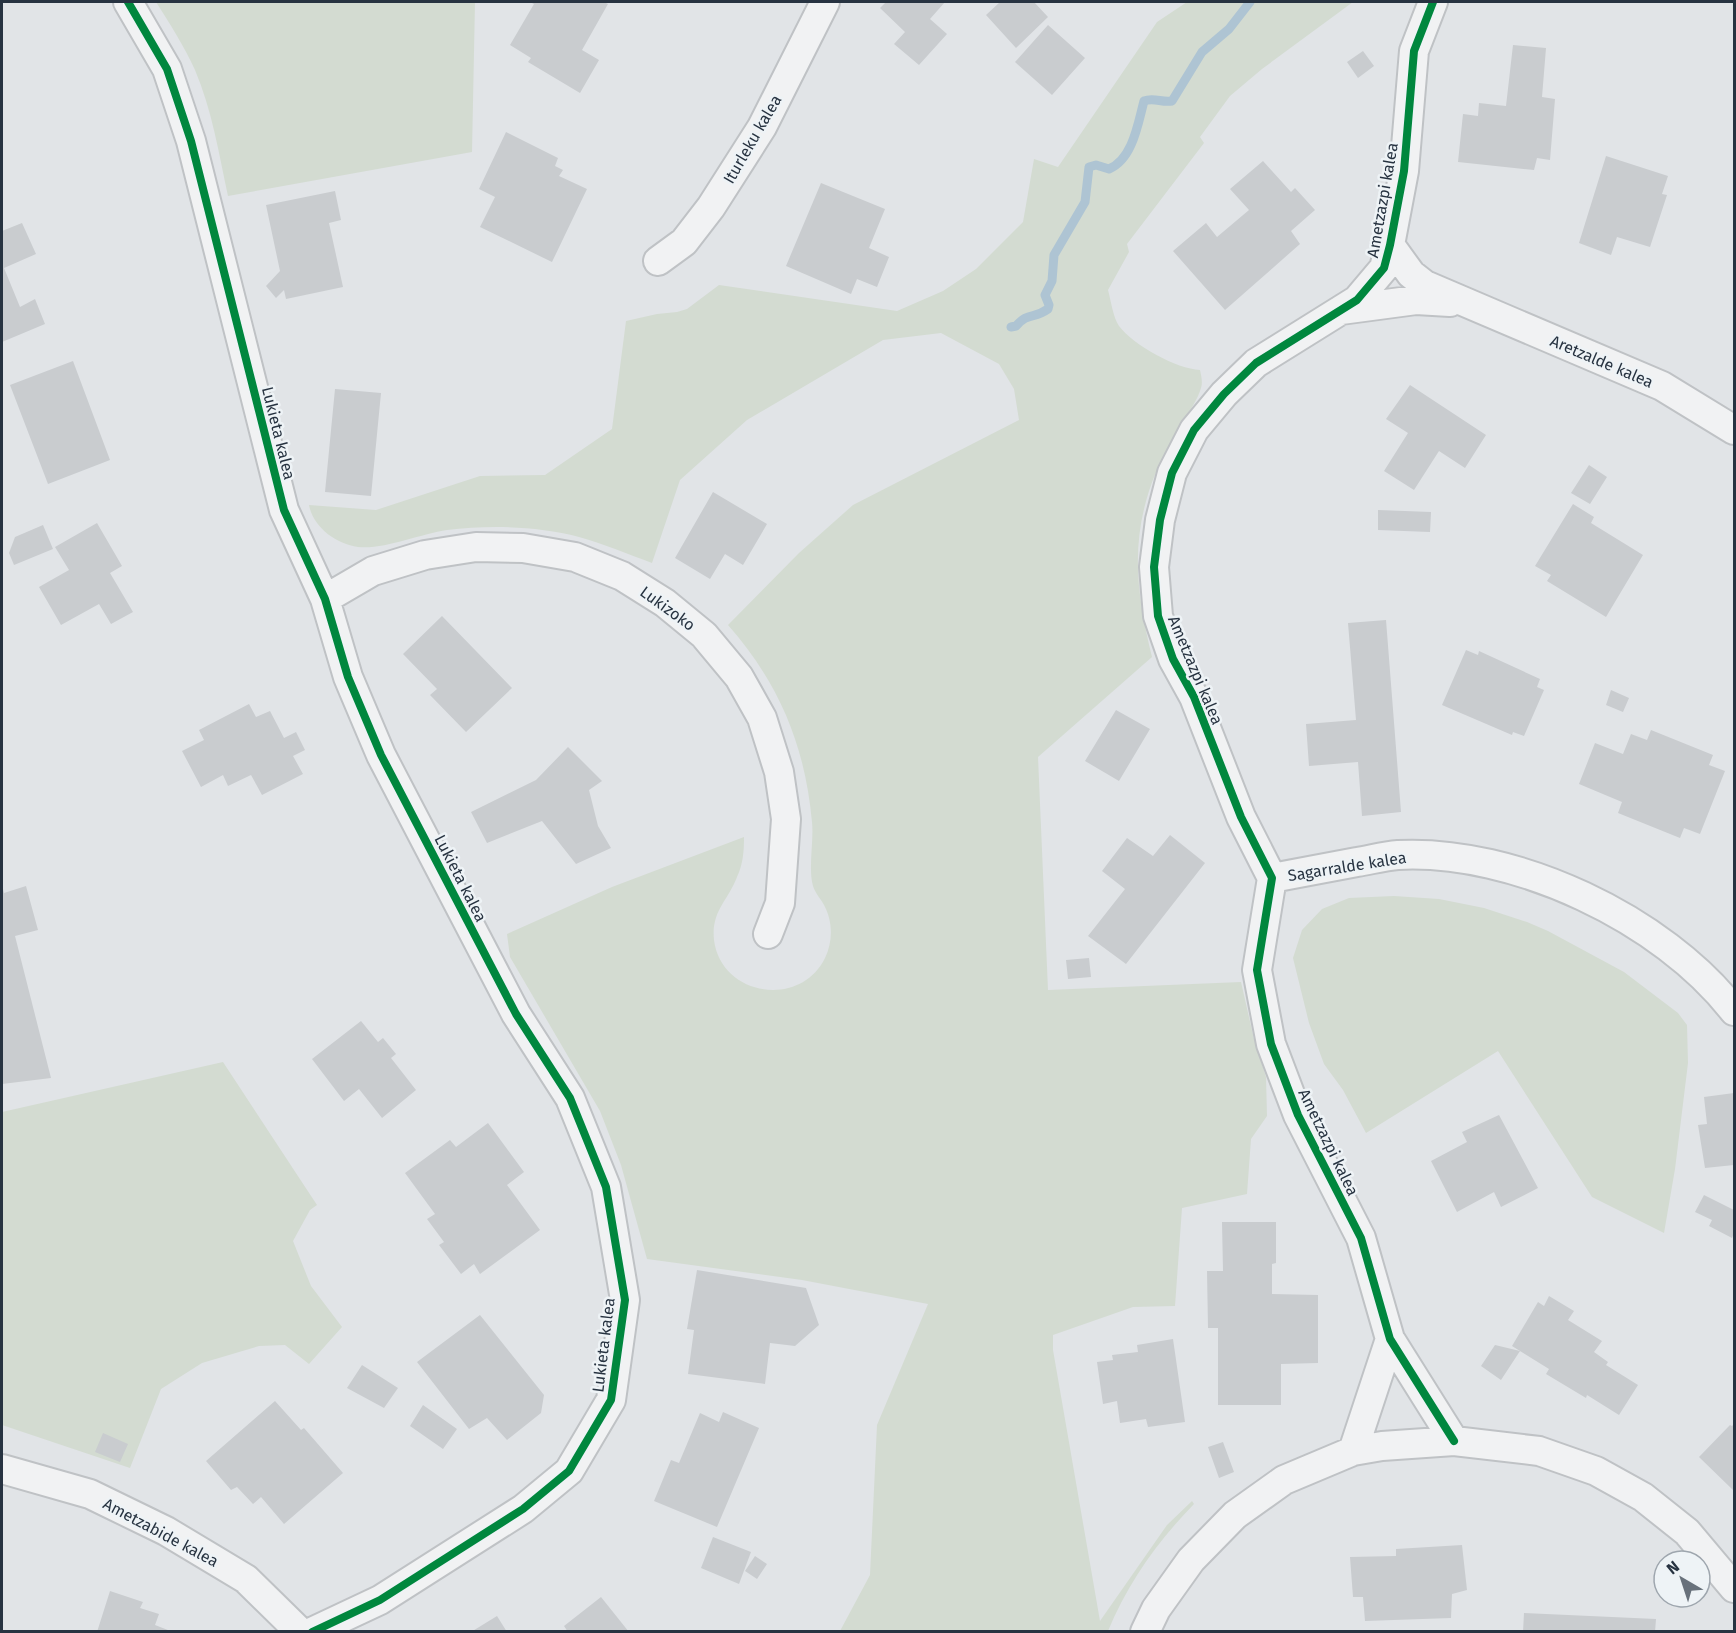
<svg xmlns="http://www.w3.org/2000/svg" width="1736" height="1633" font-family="'Fira Sans',sans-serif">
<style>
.green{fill:#d3dbd1}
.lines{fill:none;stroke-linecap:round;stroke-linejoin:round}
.stream{stroke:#aec4d3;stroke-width:9}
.building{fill:#c9cccf}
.street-casing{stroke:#bfc2c5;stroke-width:32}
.street{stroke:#f1f2f3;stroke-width:28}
.cycleway-casing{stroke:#eef3f6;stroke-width:11}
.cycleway{stroke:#00873e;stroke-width:8}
.labels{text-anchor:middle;stroke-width:5;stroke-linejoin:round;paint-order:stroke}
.street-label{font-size:16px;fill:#273341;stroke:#eef3f6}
</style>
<rect width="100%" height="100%" fill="#e1e4e7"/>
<path class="green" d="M156,2H475L472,152L228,196C219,154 212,110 195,70C184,46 170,24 156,2Z
M1187,2H1353L1262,69L1230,96L1200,137L1204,143L1127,244L1129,252L1108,290C1111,301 1113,317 1119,326C1133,345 1177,369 1200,370C1201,375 1203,382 1201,388C1198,399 1190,410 1184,420C1174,437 1163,454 1156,472C1129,538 1136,591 1152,657L1038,757L1048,990L1241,982L1254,1039L1266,1077L1267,1116L1251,1139L1247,1194L1182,1208L1175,1306L1133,1307L1053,1335V1350L1100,1621L1167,1525L1192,1501L1194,1504C1157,1542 1128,1583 1108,1631H840L870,1575L877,1425L928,1304L802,1280L647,1259L621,1165L600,1111L510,957L507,934L612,887L744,837C744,852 743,864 737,877C728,901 711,911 714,940C721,996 800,1009 825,958C833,942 833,921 824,905C821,899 815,893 813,886C808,868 814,841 812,822C805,745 779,683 728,625L799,553L853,505L1019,420L1014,389L999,364L941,333L883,340L747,420L680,480L652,563C628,554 604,544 579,537C537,526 490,525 447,530C420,534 383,550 358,547C336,544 313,527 309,505L376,510L480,476L545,475L612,429L626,321L657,314L677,312L687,309L719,285L897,311L943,291L976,269L1023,222L1034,159L1058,167L1157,22Z
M1394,896L1439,899L1484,908L1527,922L1548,931L1624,972L1678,1013L1687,1025L1688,1063L1675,1169L1664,1233L1592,1197L1498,1051L1366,1133L1343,1090L1324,1064L1309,1023L1293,958L1302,930L1322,909L1349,898Z
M223,1062L317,1205L310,1210L293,1241L311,1286L342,1327L309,1364L285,1345L259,1346L202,1363L161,1389L130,1468L2,1425V1112Z"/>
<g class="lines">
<path class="stream" d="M1011,327L1016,326C1028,312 1034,319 1048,309L1049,305L1045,295L1052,281L1054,255L1085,202L1089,167L1096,165L1109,169C1133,159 1138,123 1144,101C1154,97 1162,103 1172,101L1202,52L1229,29L1250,2"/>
</g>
<path class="building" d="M530,2H604L608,4L582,50L599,60L580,93L528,62L531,58L510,45L534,4Z
M886,2H945L930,19L947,34L919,65L894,44L905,32L880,8Z
M1000,2H1034L1048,17L1016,48L986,15Z
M1048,25L1085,58L1052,95L1015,62Z
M1513,45L1546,48L1542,97L1555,99L1550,160L1537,158L1534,170L1458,162L1463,114L1478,116L1479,103L1506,106Z
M1363,51L1374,66L1358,78L1347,62Z
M506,132L558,158L555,166L563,170L559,176L587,189L552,262L480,227L495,197L479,189Z
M1606,156L1668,176L1662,194L1667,195L1650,247L1617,237L1611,255L1579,243Z
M1263,161L1291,192L1295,188L1315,210L1291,231L1300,244L1225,310L1173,251L1206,223L1217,237L1249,210L1230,189Z
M821,183L885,209L869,248L889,257L877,287L857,279L851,294L786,266Z
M335,191L341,220L329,223L343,287L286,299L284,290L276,298L266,286L280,271L266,205Z
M22,223L36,254L4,268L20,307L35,299L45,324L2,342V231Z
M73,361L110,460L48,484L10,385Z
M1410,385L1486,435L1465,468L1439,451L1414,490L1384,471L1408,433L1386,419Z
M335,389L381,393L371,496L325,492Z
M1589,465L1607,477L1590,504L1571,493Z
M713,492L767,524L743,565L725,554L710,579L675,558Z
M1573,504L1594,517L1591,523L1643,555L1606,617L1547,581L1551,575L1535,566Z
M1378,510L1431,512L1430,532L1378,530Z
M97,523L122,566L110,573L133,612L111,624L99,604L61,625L39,587L69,570L55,547Z
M43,525L53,549L14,565L9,553L15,537Z
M442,616L512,688L466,732L430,695L437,689L403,654Z
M1386,620L1401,812L1362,816L1358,762L1309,766L1306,724L1356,720L1348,623Z
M1466,650L1478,655L1479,651L1540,679L1537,687L1544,690L1524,736L1513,732L1512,735L1442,705Z
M1611,690L1629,698L1623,712L1606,705Z
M249,704L256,717L270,711L284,738L296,732L305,750L293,756L303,774L262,795L251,775L228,786L223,775L201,787L182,751L204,740L199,730Z
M1116,710L1150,729L1119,781L1085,761Z
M1651,730L1713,755L1709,765L1725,771L1700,834L1684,828L1680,838L1618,813L1622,802L1579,784L1595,743L1623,754L1631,734L1647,740Z
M568,747L602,781L589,790L598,826L611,848L576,864L542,821L487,843L471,812L536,780Z
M1170,835L1205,863L1126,964L1088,936L1125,889L1102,871L1127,838L1153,856Z
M2,885L4,893L26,886L38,930L15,936L51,1078L2,1084Z
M1089,958L1091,977L1068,979L1066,960Z
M361,1021L378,1042L383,1038L396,1054L391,1058L416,1090L382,1118L359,1089L344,1101L312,1059Z
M1734,1093V1165L1705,1168L1698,1125L1707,1124L1704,1097Z
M1499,1115L1538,1188L1501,1207L1494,1192L1457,1212L1431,1161L1467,1142L1462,1132Z
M488,1123L524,1172L507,1185L540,1230L480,1274L474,1264L461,1274L439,1245L444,1242L427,1219L435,1214L405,1173L450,1140L456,1147Z
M1704,1195L1734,1210V1233L1732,1238L1709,1226L1712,1220L1695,1212Z
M1222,1222H1276V1263L1272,1264V1294L1318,1295V1363L1281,1364V1405H1218V1328H1208L1207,1271H1223Z
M697,1270L806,1288L819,1325L795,1346L770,1343L765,1384L688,1374L694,1330L687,1329Z
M1549,1296L1574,1311L1568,1320L1602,1341L1594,1352L1608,1362L1606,1365L1638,1385L1619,1415L1587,1395L1586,1398L1546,1374L1549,1369L1512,1346L1538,1302L1544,1306Z
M480,1315L544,1395L541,1413L507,1440L487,1418L469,1429L417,1362Z
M1173,1339L1185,1422L1148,1427L1146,1419L1120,1423L1117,1401L1103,1404L1097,1362L1113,1360L1112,1355L1138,1352L1137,1345Z
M1495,1345L1520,1351L1501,1380L1481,1366Z
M362,1365L398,1388L384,1408L347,1388Z
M275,1401L301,1430L304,1428L343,1473L284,1524L261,1497L253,1504L237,1487L231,1490L206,1461Z
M423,1405L457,1429L443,1449L410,1426Z
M723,1412L759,1428L717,1527L654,1501L671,1460L679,1463L700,1413L719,1422Z
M1734,1424V1491L1699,1457L1730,1425L1732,1426Z
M103,1433L128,1444L120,1462L95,1452Z
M1223,1442L1234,1472L1219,1478L1208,1447Z
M713,1537L751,1552L739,1584L701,1568Z
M1462,1545L1467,1590L1452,1594L1451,1618L1365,1621L1363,1597H1353L1350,1557L1396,1556V1549Z
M755,1556L767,1564L757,1579L745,1571Z
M110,1591L143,1602L140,1608L159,1614L155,1625L173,1632H97Z
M601,1597L629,1632H568L564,1626Z
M1524,1613L1656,1619L1655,1632H1523Z
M497,1616L507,1632H471Z"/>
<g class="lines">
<g class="street-casing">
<path id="street" d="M128,2L167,69L191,141L284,510L325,599L348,677L381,755L516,1014L570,1098L606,1187L625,1300L611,1400L569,1471L523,1509L380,1600L312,1632
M1433,2L1414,51L1404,171L1390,245L1384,268L1357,300L1256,363L1224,394L1194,430L1172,473L1160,520L1154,567L1158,616L1173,659L1194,697L1241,817L1272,878L1257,970L1271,1044L1298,1115L1361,1238L1390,1339L1454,1441
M1390,245L1411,274L1425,285L1662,386L1734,430
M658,261L684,242L711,207L762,127L825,2
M1341,310L1416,300L1450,302
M325,599L373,571L425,555L476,547L523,548L575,557L622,576L665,603L704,635L739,677L762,718L779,772L786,819L780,903L768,934
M1272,878C1300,873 1329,867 1357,862C1370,860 1384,856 1398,855C1515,849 1663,919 1734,1011
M1353,1451L1390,1339
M2,1469L90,1494L166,1531L246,1579L300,1632
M1145,1632L1156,1609L1191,1560L1235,1515L1284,1480L1353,1451L1382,1446L1454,1441L1539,1451L1596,1471L1643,1497L1687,1532L1734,1588"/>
</g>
<use href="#street" class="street"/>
<g class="cycleway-casing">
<path id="cycleway" d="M128,2L167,69L191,141L284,510L325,599L348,677L381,755L516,1014L570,1098L606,1187L625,1300L611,1400L569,1471L523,1509L380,1600L312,1632
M1433,2L1414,51L1404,171L1390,245L1384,268L1357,300L1256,363L1224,394L1194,430L1172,473L1160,520L1154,567L1158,616L1173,659L1194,697L1241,817L1272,878L1257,970L1271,1044L1298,1115L1361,1238L1390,1339L1454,1441"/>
</g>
<use href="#cycleway" class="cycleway"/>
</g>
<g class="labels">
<g class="street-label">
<text transform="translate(752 139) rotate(-60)" y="6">Iturleku kalea</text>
<text transform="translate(1382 200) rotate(-80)" y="6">Ametzazpi kalea</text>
<text transform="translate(1602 361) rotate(23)" y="6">Aretzalde kalea</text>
<text transform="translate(279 433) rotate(76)" y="6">Lukieta kalea</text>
<text transform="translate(668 608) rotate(36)" y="6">Lukizoko</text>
<text transform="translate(1196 670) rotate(67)" y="6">Ametzazpi kalea</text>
<text transform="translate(1347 866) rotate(-9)" y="6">Sagarralde kalea</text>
<text transform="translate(461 878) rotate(63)" y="6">Lukieta kalea</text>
<text transform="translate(1329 1142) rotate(64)" y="6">Ametzazpi kalea</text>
<text transform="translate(603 1345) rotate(-83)" y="6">Lukieta kalea</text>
<text transform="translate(161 1532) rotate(28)" y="6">Ametzabide kalea</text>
</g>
</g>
<rect width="1736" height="1633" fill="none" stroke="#273341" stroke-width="6"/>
<g transform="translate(1682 1579) rotate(321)"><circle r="28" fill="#eef3f6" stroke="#9ea6ae" stroke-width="1.5"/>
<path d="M0-4.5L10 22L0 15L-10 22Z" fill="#68717b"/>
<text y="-9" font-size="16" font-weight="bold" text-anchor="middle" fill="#273341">N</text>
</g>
</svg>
